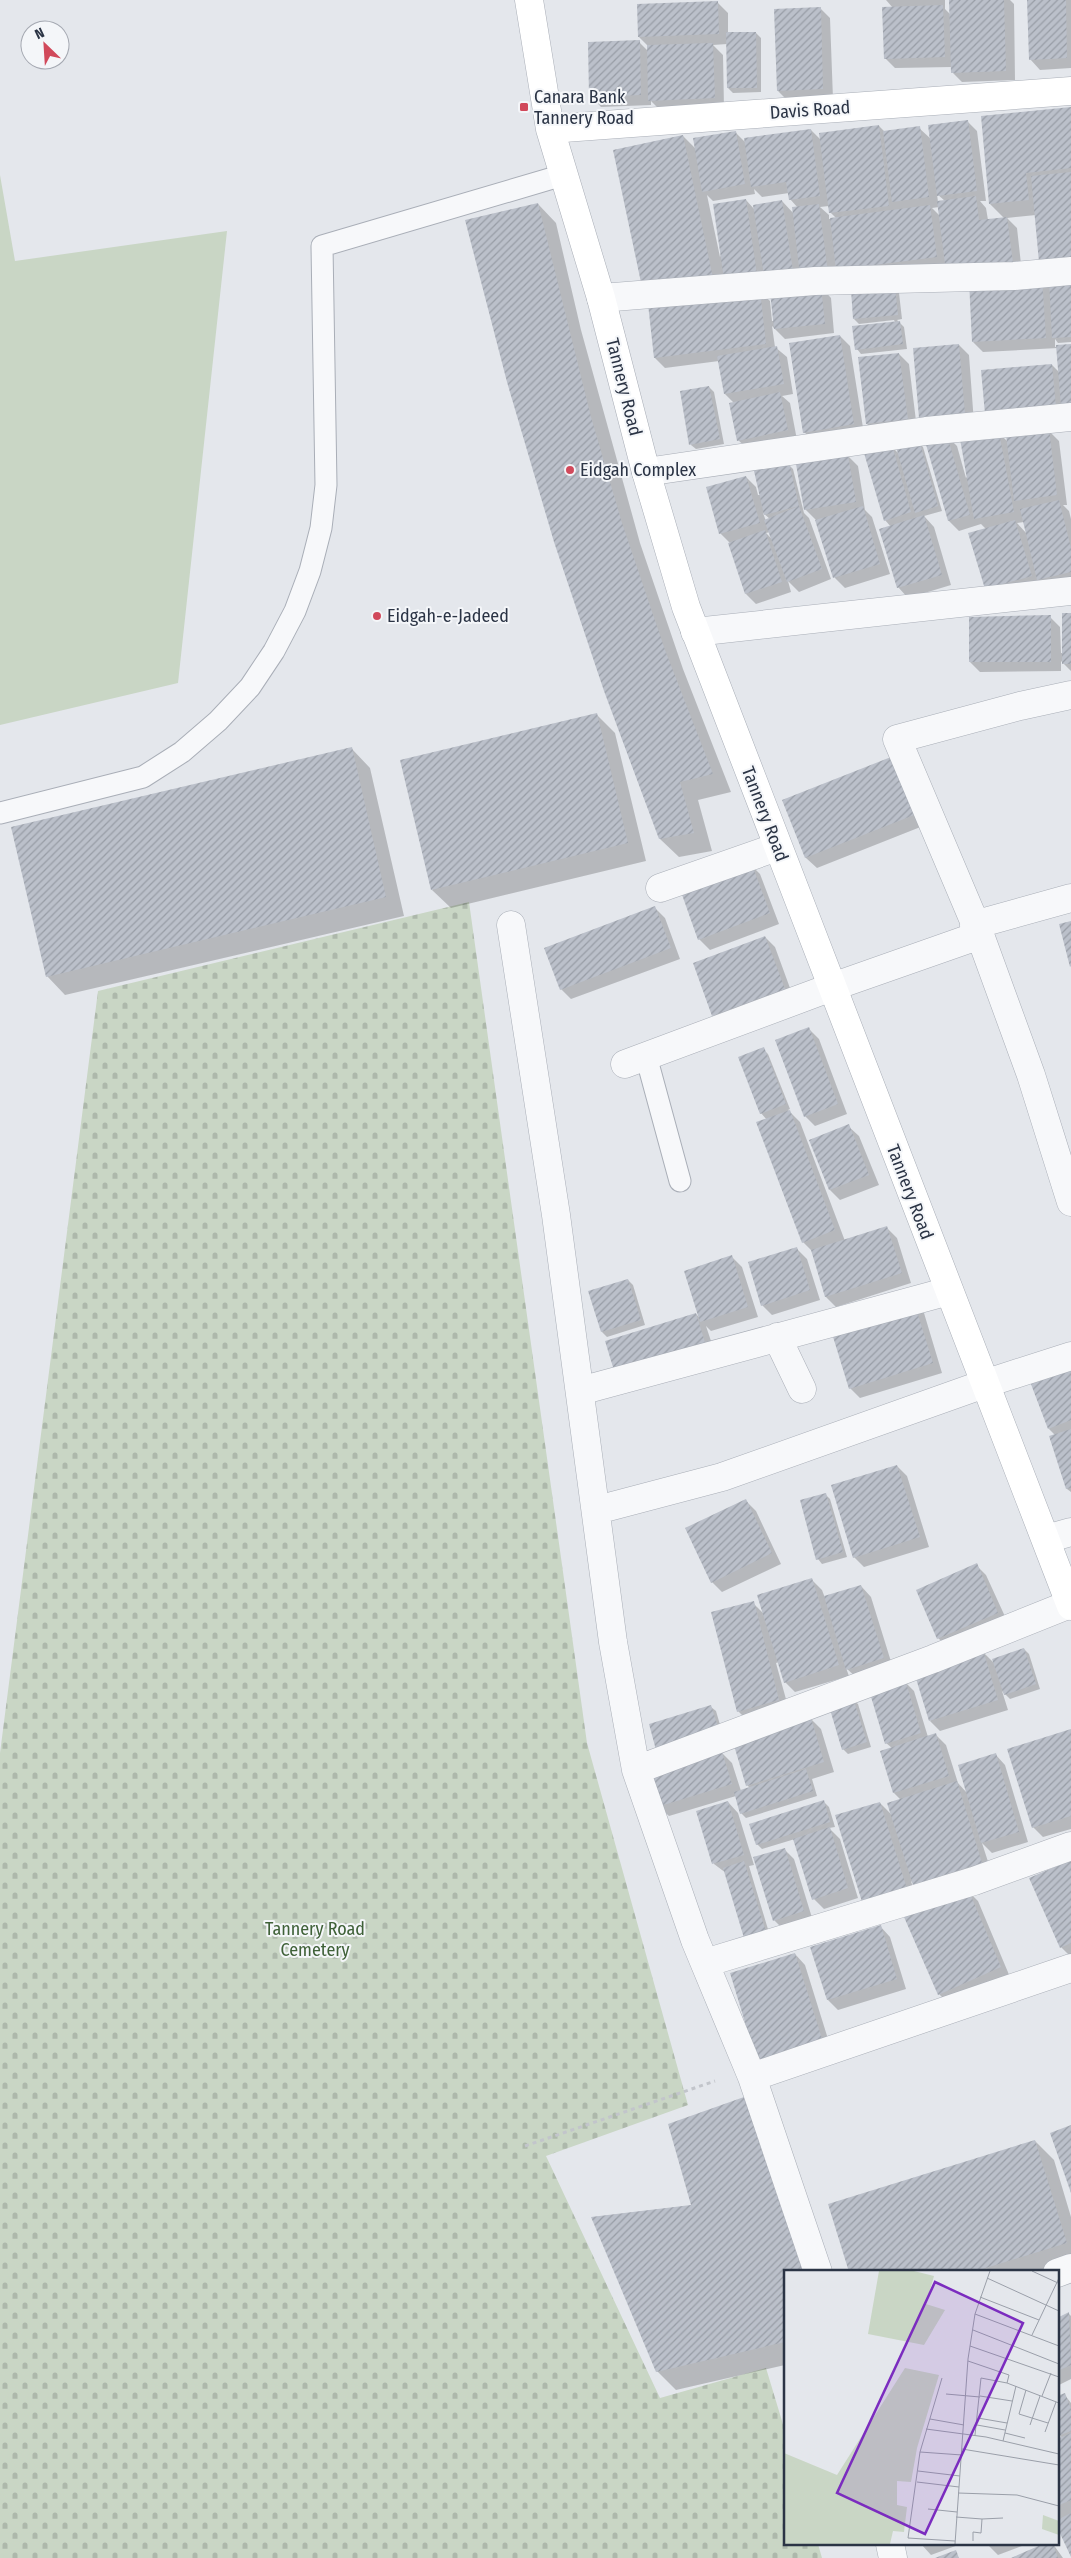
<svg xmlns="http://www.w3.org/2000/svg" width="1071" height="2558" font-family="'Fira Sans Condensed',sans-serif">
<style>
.grass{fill:#c9d6c5}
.cemetery{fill:url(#cemetery-stones)}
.shadow{fill:#0003;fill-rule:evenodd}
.building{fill:url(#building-hatch)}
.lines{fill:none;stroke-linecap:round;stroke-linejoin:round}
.lane-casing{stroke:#a9aeb7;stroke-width:23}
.street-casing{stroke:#a9aeb7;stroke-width:29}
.secondary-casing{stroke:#a9aeb7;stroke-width:29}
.path{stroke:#c2c5cb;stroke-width:3;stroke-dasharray:4 4;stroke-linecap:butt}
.lane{stroke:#f7f8fa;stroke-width:21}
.street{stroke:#f7f8fa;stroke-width:28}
.secondary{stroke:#fff;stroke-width:28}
.poi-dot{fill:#d1495b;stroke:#f4f6f9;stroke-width:2}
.labels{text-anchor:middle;stroke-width:4;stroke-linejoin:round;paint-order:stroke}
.poi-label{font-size:18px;fill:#2b3445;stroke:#f4f6f9;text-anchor:start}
.street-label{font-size:18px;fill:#2b3445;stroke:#f4f6f9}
.park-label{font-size:18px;fill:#3f6138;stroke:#f4f6f9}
.inset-road{fill:none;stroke:#9a9fa9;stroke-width:1}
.view{fill:#7b2cbf;fill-opacity:0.15;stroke:#7b2cbf;stroke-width:2.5}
.inset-edge{fill:none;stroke:#2b3445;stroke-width:2.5}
</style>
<defs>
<pattern id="cemetery-stones" width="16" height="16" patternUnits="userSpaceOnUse" patternTransform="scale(1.25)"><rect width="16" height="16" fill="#c9d6c5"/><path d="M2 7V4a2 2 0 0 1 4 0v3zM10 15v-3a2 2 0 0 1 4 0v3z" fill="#adb8ab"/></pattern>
<pattern id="building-hatch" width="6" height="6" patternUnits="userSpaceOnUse" patternTransform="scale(1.25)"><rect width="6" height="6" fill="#bbc0ca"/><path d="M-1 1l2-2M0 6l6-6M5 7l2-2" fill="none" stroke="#989da6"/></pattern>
</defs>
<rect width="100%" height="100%" fill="#e4e7ec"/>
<path class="grass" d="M0,175L15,261L227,231L178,683L0,725Z"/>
<path class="cemetery" d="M469,902L587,1743L688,2105L546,2156L660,2398L766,2368L785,2431V2544H818L822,2558H0V1753L98,991Z"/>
<path class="shadow" d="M886,0H945V9L950,14V0H1010L1014,4L1015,80L962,82L952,72V67L895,68L885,58L893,8Z
M1029,0H1071V68L1040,70L1030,59Z
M718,3L728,13V33H756L761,38V92L733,93L728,88L727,44L713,45L723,55L724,108L660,110L651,101V105L601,107L591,96L639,42L648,51V46L639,37Z
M820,8L830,18L833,99L788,101L778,91Z
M1071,108V342L1058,343L1055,339V347L1071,345V415L996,423L1052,365L1060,373L1058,348L983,352L973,342L1042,278L1036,215L1007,218L1017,228L1022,273L821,287L831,298L834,333L785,339L772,326L775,347L787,357L793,394L782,396L790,403L797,440L749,450L738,440L734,403L725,394L719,361L665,368L655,358L683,136L696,149L735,132L746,143L811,130L822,141L879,126L885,132L919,128L931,139L967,121L977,131L986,201H980L986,208L988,220L1004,218L990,204ZM754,189L762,197L789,193L790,199L798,208L794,214L782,201L755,210L746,200L720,257L707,195L713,201L755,194ZM937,194L945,201L938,202ZM829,206L830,212L836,218L829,219V215L820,207ZM939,207L940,216L932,208ZM760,292H777L774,321H772L770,301Z
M538,204L556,223L581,330L640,543L683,669L731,792L698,800L712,851L679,857L660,839Z
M894,288L899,293L902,319L897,320L904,327L907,349L861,354L857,349L895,322L894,320L859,324L854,319Z
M840,336L850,346L864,434L815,442L804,432Z
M959,345L969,355L974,423L930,428L920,417Z
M899,354L909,364L917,429L877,434L867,424Z
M709,387L714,392L724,444L696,449L691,445Z
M1048,430L1059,441L1067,505H1063L1069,511L1071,519V584L1049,590L1039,580L1041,586L996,599L986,529L981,524L959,531L949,521L947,436L957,446L966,478L999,433L1008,442ZM1024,522L1027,534L1017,523Z
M918,442L923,447L942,511L924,516L934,527L951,585L908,598L898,587L891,527L885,520L891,446L900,455Z
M848,456L858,466L865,510L872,517L890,574L845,588L835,578L816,520L804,508Z
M788,464L793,469L804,513L809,518L831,579L799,592L788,581L791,592L756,604L746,594L730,543L720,533L746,477L756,487L758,495H761ZM763,513L770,519L766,521ZM770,532L773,540L766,533Z
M1071,614V671L1061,661V671L980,672L970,662L1050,617L1060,627L1061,653H1063Z
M596,714L615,733L646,861L451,908L432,890Z
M352,749L370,768L404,916L65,995L47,976Z
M890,759L923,826L817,868L806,858L784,800Z
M750,864L760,874L779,924L710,950L699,939Z
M655,908L665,918L680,959L571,999L561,989Z
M765,937L775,947L794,999L723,1025L713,1015Z
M809,1029L819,1039L847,1114L815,1126L805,1116Z
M763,1049L768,1054L790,1109L788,1110L800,1122L845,1241L887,1228L897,1238L911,1283L836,1307L826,1297L813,1252L803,1242L767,1120L761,1113Z
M848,1126L859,1136L879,1185L840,1200L830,1190L811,1141Z
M797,1249L807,1259L820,1300L772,1315L762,1305Z
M732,1257L742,1267L758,1317L711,1331L706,1326L717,1359L617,1376L696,1314L701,1319Z
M628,1280L633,1285L645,1325L607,1337L602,1332Z
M914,1303L924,1313L942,1373L860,1398L850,1388Z
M1071,1365V1492L1067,1489L1050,1437L1055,1435L1049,1429Z
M897,1466L907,1476L929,1547L864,1567L854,1557Z
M825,1494L830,1499L847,1557L822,1564L818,1559Z
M746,1501L756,1511L781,1564L722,1592L712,1582Z
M976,1565L986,1575L1008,1623L949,1648L938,1638Z
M812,1580L822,1590L825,1598L861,1586L871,1597L893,1668L858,1679L846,1668L849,1676L795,1692L785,1682L779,1662L776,1663L789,1710L748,1721L738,1711L753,1603L763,1613Z
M1024,1649L1029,1654L1040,1689L1010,1699L1002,1691L1008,1710L940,1731L930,1721L983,1652L995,1664Z
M904,1681L914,1691L928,1737L936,1735L946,1745L958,1783L967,1793L995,1754L1005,1765L1028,1842L992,1853L982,1843L992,1874L924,1894L911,1881L917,1902L874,1915L880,1803L893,1816L901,1800L894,1793L882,1752L892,1748L886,1743Z
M853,1700L858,1704L871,1747L848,1754L843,1749Z
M711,1707L716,1711L723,1735L662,1754Z
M811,1719L821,1729L834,1772L812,1779L817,1796L746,1818L741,1813L736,1796L669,1816L658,1806L722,1753L732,1763L741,1791L750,1788L747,1785Z
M1071,1731V1829L1043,1837L1033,1827Z
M728,1802L738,1813L754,1865L749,1866L770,1936L750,1943L726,1873L714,1864L698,1811Z
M824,1802L829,1807L835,1827L829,1828L840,1839L858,1898L824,1909L814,1899L795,1839L762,1849L757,1844Z
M784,1849L794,1859L813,1921L784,1930L774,1920Z
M1071,1862V1957L1061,1947Z
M968,1891L978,1901L1010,1977L949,2004L939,1994Z
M880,1926L890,1937L906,1989L838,2010L828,2000Z
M795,1954L805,1965L833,2055L770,2075Z
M744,2099L763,2117L785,2272V2365L676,2390L657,2371L692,2206Z
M1035,2141L1054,2160L1071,2217V2266L1051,2272H850Z
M1069,2314L1071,2316V2379L1059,2385L1057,2319Z
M1064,2394L1071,2403V2554L1060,2520L1057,2517V2437L1058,2440L1062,2438L1057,2430V2397Z
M921,2544H961L931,2555Z
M987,2544H1027L998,2555Z
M1053,2544L1063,2558H1015Z"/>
<path class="building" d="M949,0H1004L1006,71L951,73Z
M1027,0H1066L1067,58L1029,60Z
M718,1L719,34L638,37L637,4Z
M943,5L945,57L884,59L882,7Z
M821,7L823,89L777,91L774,9Z
M726,32H756L757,88H727Z
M640,40L641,95L589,97L588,42Z
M713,43L715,98L648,101L647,45Z
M1071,107V168L1026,173L1029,200L989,204L981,116Z
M968,120L977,191L937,196L928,125Z
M879,125L889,206L829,213L819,133Z
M920,126L929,197L892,202L883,131Z
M811,129L820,196L789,200L786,182L751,187L744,138Z
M736,131L745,184L702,192L693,138Z
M683,135L713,278L643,292L613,150Z
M1071,172V270L1040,273L1031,176Z
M976,196L979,220L1007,217L1013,263L946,272L937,201Z
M746,199L758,281L725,286L713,204Z
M782,200L794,277L765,282L753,205Z
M538,203L591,417L622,523L665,650L713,774L680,782L694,833L659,839L604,691L554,542L507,382L465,220Z
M819,204L828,273L800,276L792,207Z
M930,205L937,257L836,270L830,218Z
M1042,277L1046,338L972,342L969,281Z
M1071,278V337L1052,338L1049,280Z
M821,286L825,324L774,329L770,292Z
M895,287L898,315L853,319L851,290Z
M760,290L766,344L654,358L648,304Z
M900,321L903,344L855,350L852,326Z
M840,335L854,424L803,433L789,343Z
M959,344L965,414L919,418L913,348Z
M1071,344V406L1061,407L1056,345Z
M777,346L784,384L724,394L717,356Z
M899,353L908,419L866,424L858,357Z
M1052,364L1056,407L985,414L981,370Z
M709,386L720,439L689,445L680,391Z
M780,392L788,430L737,441L729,403Z
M1049,429L1057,495L1014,501L1006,435Z
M999,432L1014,512L974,519L960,439Z
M947,435L970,515L948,521L925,441Z
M919,440L938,506L915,513L896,447Z
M892,445L911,512L884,521L864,453Z
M848,455L856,502L804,510L796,464Z
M789,462L799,506L822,569L787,582L764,520L799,506L764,515L754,471Z
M746,476L760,523L719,534L706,487Z
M1059,500L1071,548V572L1037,580L1020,509Z
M863,506L880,564L833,578L815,520Z
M924,515L942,575L897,588L879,529Z
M1015,520L1032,576L985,589L968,533Z
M765,530L782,582L745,594L728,543Z
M1062,613H1071V664H1062Z
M1051,615V662H969V617Z
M597,713L628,843L431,890L400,760Z
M352,747L386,897L46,977L11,827Z
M891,757L914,815L805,858L782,800Z
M751,862L770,913L698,940L680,889Z
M655,906L671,948L560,990L544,948Z
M1071,921V966L1070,967L1059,924Z
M765,936L785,989L712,1016L693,963Z
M809,1027L838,1104L804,1117L775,1040Z
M764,1047L786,1104L760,1114L738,1057Z
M790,1110L835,1230L802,1243L756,1122Z
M849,1124L869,1175L829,1190L809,1140Z
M887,1226L902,1273L825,1297L811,1250Z
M797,1247L810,1290L761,1306L748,1262Z
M732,1255L748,1307L700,1322L684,1271Z
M628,1279L641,1320L601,1332L588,1291Z
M914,1302L933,1363L849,1389L830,1327Z
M696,1313L707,1349L616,1377L605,1341Z
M1071,1363V1420L1048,1429L1029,1379Z
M1071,1429V1488L1066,1489L1049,1436Z
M897,1465L920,1537L853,1558L831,1485Z
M826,1493L843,1552L816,1560L800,1500Z
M746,1499L772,1553L711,1583L685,1528Z
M977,1563L998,1613L937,1639L916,1590Z
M812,1578L839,1665L784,1683L757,1595Z
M861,1585L884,1658L846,1670L824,1596Z
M754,1601L779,1700L737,1712L711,1612Z
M1024,1648L1036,1684L1004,1695L992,1659Z
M983,1650L998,1700L929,1721L914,1672Z
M905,1679L921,1733L885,1744L869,1690Z
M853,1698L867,1742L842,1750L829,1706Z
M711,1705L719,1730L656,1750L649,1724Z
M811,1718L824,1762L746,1786L733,1742Z
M1071,1729V1816L1032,1828L1007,1749Z
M936,1733L949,1776L893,1793L880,1751Z
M722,1752L732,1784L657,1807L648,1775Z
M996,1753L1019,1832L981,1843L958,1765Z
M806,1769L813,1791L740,1814L734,1792Z
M957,1781L982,1863L913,1885L887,1803Z
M824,1800L830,1822L756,1845L749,1824Z
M728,1801L744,1855L712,1864L696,1811Z
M880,1802L908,1892L863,1905L835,1815Z
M830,1827L848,1888L812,1900L793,1839Z
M785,1848L804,1911L773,1921L753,1857Z
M1071,1860V1943L1060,1948L1029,1878Z
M744,1861L766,1932L744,1938L723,1868Z
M968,1889L1001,1967L938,1995L904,1917Z
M881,1925L897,1979L827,2000L810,1947Z
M795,1953L824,2045L758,2065L730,1973Z
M744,2097L805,2272H785V2342L656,2372L591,2217L691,2205L668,2124Z
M1071,2125V2193L1050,2133Z
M1035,2140L1067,2243L973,2272H849L828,2204Z
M1069,2312L1071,2365L1057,2371V2318Z
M1065,2393L1071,2409V2431L1058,2436L1057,2396Z
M1071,2433V2500L1057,2506V2439Z
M1071,2513V2557L1057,2527V2520Z
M1043,2544H1053L1058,2558H1011Z
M956,2550L959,2558H935Z"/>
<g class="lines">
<g class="lane-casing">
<path id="lane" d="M0,813L143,777L182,752L218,721L250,687L274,651L295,611L310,571L321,528L326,485L322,246L563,175
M646,1056L680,1181"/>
</g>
<g class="street-casing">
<path id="street" d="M601,298L815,281L1014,276L1071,271
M646,472L926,431L1071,417
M695,632L1071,591
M1071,695L1020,706L897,739L980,935L1031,1075L1071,1202
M660,888L777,847
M511,925L556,1215L613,1642L636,1770L695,1940L752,2077L818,2272
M974,925L1071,898
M625,1064L832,987L980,935
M777,1337L802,1389
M580,1391L949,1291
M597,1510L722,1477L984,1384L1071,1356
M1046,1539L1071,1532
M636,1770L933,1659L1070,1604
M705,1963L974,1881L1071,1846
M752,2077L1071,1968
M1057,2273L1071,2268
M890,2544L893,2558"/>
</g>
<g class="secondary-casing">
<path id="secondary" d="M529,0L550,129L601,298L646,472L686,607L1071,1606
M550,129L1071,91"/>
</g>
<path class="path" d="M525,2146L715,2081"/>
<use href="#lane" class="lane"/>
<use href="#street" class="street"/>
<use href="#secondary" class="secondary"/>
</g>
<g class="poi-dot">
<rect x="519" y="102" width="10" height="10" rx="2.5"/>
<circle cx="570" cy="470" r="5"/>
<circle cx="377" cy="616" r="5"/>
</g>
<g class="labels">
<g class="poi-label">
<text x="534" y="103">Canara Bank<tspan x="534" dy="21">Tannery Road</tspan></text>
<text x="580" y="476">Eidgah Complex</text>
<text x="387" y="622">Eidgah-e-Jadeed</text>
</g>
<g class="street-label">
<text transform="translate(810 110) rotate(-4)" y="6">Davis Road</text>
<text transform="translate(624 387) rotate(76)" y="6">Tannery Road</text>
<text transform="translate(765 814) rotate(69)" y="6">Tannery Road</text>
<text transform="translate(910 1192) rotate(69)" y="6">Tannery Road</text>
</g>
<g class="park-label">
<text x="315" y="1935">Tannery Road<tspan x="315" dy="21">Cemetery</tspan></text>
</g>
</g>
<g transform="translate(784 2270)">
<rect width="275" height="275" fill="#e4e7ec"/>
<path d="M95,1H130L150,6L142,34L161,40L140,75L84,64ZM259,245L275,251V265L258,259Z" fill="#c9d6c5"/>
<path d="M121,98L155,105L133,178L127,212L113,211V235L123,237L120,262L109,261L106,274H0V183L53,205Z" fill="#c9d6c5"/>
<path class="inset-road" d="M248,1L274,13M203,8L275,41M196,27L255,50M191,44L275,76M189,60L275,94M248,65L275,8M186,76L275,107M184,91L225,105L223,113M158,108L136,182L124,268L171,271M242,120L235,144L264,153M162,124L196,127M196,126L228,131M258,126L267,103M194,148L223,153M146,149L180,155M193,155L221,160M246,155L256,126M142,159L202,167L275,184M261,162L272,132M221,163L241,168M191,165L197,108L223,113L275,133M219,171L232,116M178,179L275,195M136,182L178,185M134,201L176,206M133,212L175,217M174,223L233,225L275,236M144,239L173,242M172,247L198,249L197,263L189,262V271M198,249L219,248M171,274L184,89L191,44L206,1"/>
<path class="view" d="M151,12L239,53L141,264L53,223Z"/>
<rect width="275" height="275" class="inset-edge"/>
</g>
<g transform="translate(45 45) rotate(335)"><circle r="24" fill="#f4f6f9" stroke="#a4a8b1"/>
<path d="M0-4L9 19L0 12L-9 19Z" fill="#d1495b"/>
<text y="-8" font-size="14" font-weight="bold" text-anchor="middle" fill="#2b3445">N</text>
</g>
</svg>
